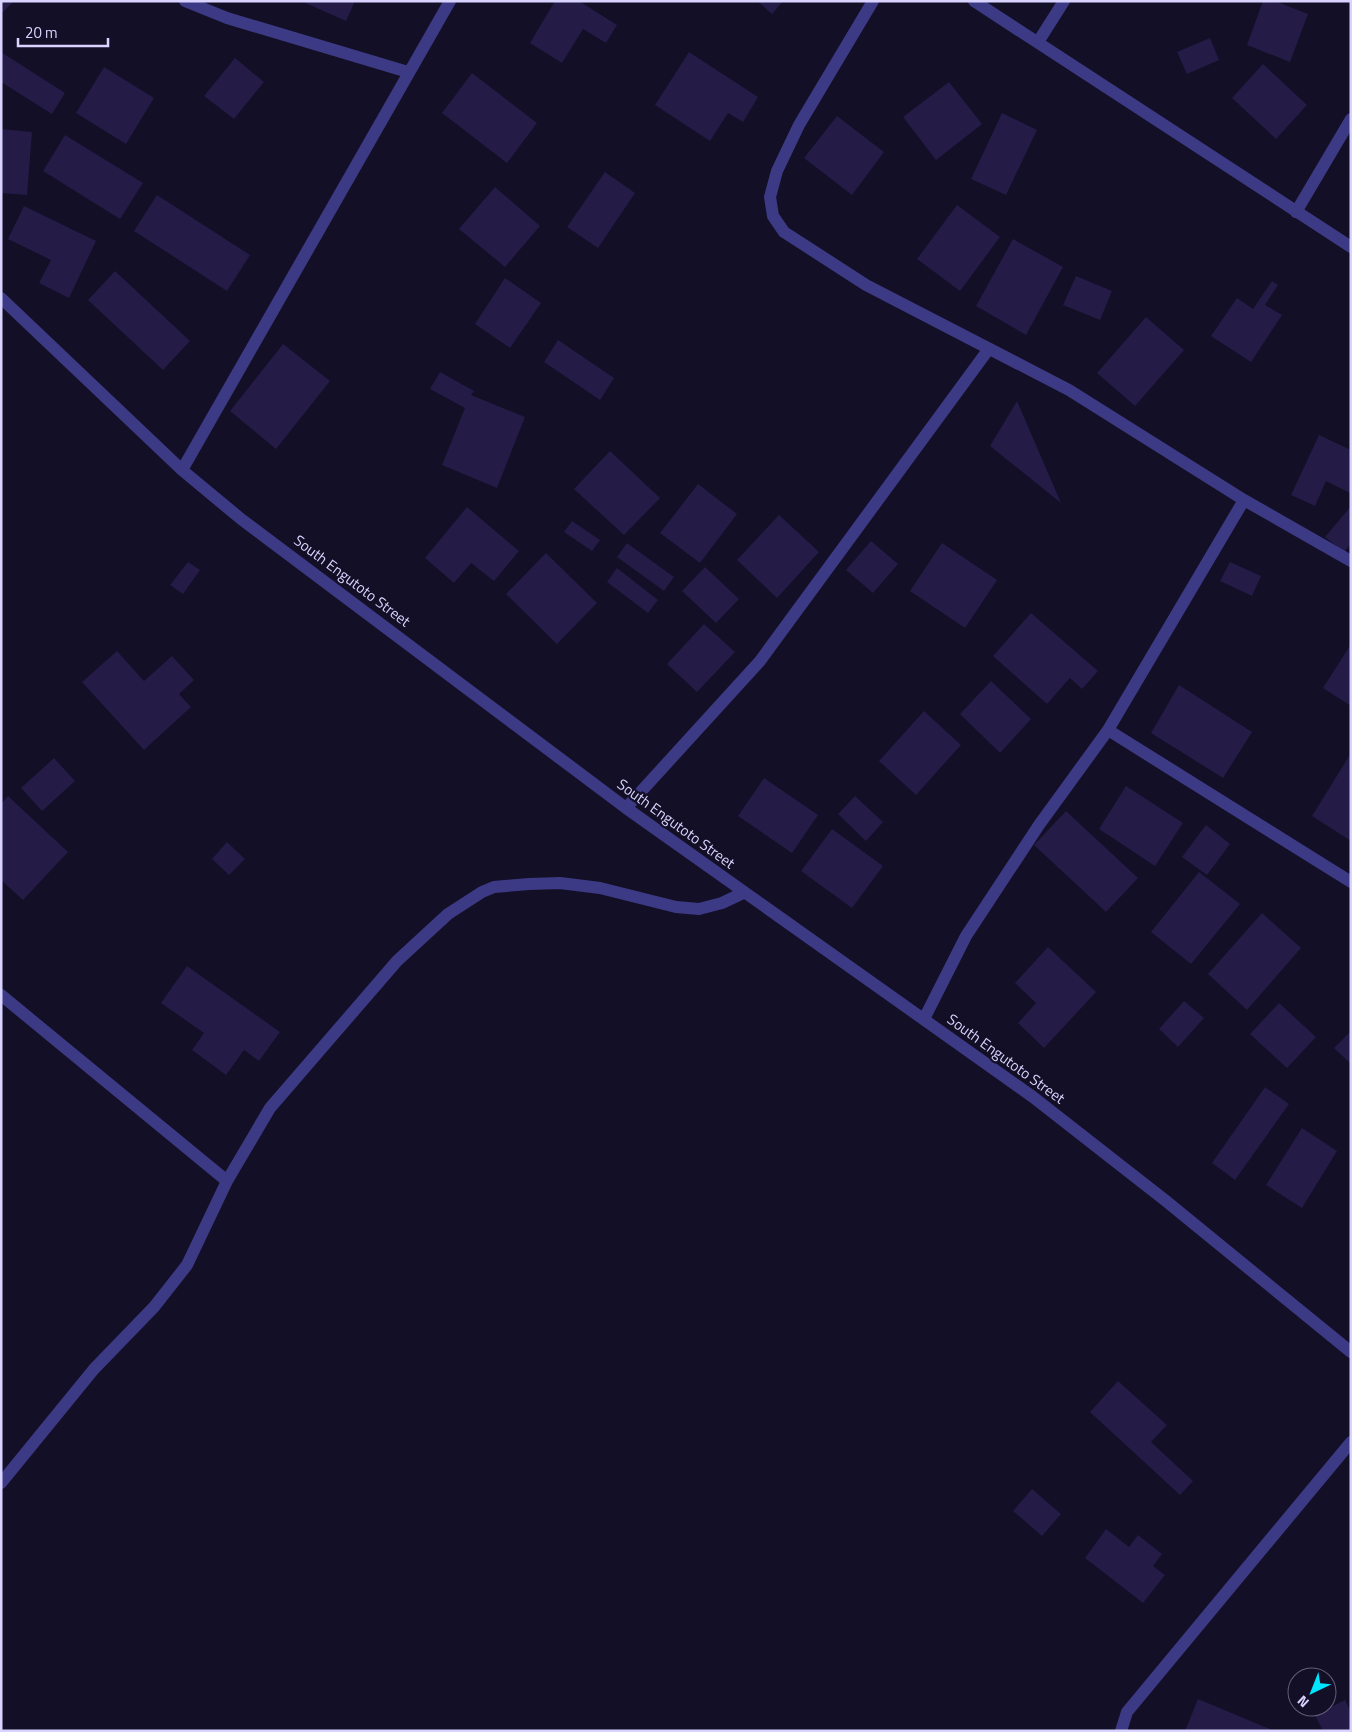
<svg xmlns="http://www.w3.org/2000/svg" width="1352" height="1732" font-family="'Titillium Web',sans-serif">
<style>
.building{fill:#241b47}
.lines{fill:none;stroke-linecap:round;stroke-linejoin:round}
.street{stroke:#3d3a85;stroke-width:12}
.labels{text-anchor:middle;stroke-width:4.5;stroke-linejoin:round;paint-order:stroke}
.street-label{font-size:15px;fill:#d9d4ff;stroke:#130f26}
</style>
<rect width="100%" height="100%" fill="#130f26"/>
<path class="building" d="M1,1H14L1,14Z
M301,1H355L346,21Z
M555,1H579L617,25L606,43L583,29L562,63L530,43Z
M757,1H783L772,14Z
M1263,1H1275L1308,14L1290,62L1247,45Z
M1210,38L1219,60L1187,74L1177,52Z
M1,52L65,93L52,114L1,82Z
M689,52L758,97L743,122L728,113L710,141L655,105Z
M235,58L264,82L234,119L204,96Z
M1263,64L1307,105L1276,139L1232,98Z
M104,67L154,98L126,144L76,113Z
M472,73L537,123L507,163L442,113Z
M949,82L982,124L936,160L903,117Z
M1002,113L1037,130L1006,195L971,179Z
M837,116L884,152L852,195L804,158Z
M1,129L32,132L27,195L1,193Z
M65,135L143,183L120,219L43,171Z
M605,172L635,193L598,248L567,227Z
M495,187L540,226L505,267L459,229Z
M157,195L250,255L227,291L134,231Z
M957,205L1000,237L960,291L917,259Z
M24,206L96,241L69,298L39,283L51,260L8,239Z
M1013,239L1063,267L1026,335L976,306Z
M115,271L190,341L163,370L88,300Z
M1076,276L1112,291L1100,320L1063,305Z
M505,278L541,303L510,348L475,324Z
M1272,281L1278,285L1265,305L1282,315L1251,362L1211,336L1237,298L1253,309Z
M1146,317L1184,350L1135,406L1097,373Z
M558,340L614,378L600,400L544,362Z
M283,344L330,381L276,449L230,411Z
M440,372L474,391L471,395L525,417L497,488L442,465L465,408L430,389Z
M1017,401L1061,503L990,446Z
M1319,435L1351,450V490L1350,493L1326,481L1315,506L1291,495Z
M610,451L660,498L624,535L574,489Z
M698,484L737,514L700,563L660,533Z
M1351,506V544L1344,552L1325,537Z
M467,507L519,551L494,581L471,563L454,583L425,558Z
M779,515L819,552L777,598L737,560Z
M572,521L600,540L592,551L564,532Z
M871,541L898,564L873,593L846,570Z
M627,543L674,577L664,591L617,557Z
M942,543L997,580L965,628L910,591Z
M546,553L597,603L557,644L506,594Z
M188,562L200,570L183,594L170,585Z
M1230,562L1261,576L1252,596L1220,581Z
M705,567L739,599L716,623L682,591Z
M617,568L658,600L648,613L607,582Z
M1031,613L1098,671L1082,689L1070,678L1047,704L993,656Z
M704,624L735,652L697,692L667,664Z
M1351,644V706L1323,688Z
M117,651L144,681L172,656L194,680L179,694L191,707L144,750L82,682Z
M991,681L1031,719L1000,753L960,714Z
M1179,685L1252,732L1223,778L1151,733Z
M924,711L961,745L916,795L879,761Z
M1351,753V841L1312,816Z
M54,758L75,781L42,811L21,788Z
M764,778L818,815L792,853L738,816Z
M1126,786L1183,823L1155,866L1099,829Z
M8,796L68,852L23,900L1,880V804Z
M855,796L883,822L866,841L838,814Z
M1066,811L1138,878L1106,912L1034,845Z
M1206,825L1230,844L1207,875L1182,857Z
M832,829L883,866L852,908L801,871Z
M227,842L245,859L229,875L212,859Z
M1199,872L1240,904L1191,964L1151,932Z
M1262,913L1301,948L1247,1010L1208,974Z
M1048,947L1096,992L1044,1048L1018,1023L1036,1003L1015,983Z
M187,966L280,1032L259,1061L244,1050L226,1075L192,1050L204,1033L161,1003Z
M1184,1001L1204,1018L1178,1047L1159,1029Z
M1279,1003L1316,1037L1287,1068L1250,1034Z
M1351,1031V1064L1334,1048Z
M1265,1087L1289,1104L1235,1180L1212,1163Z
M1302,1128L1337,1151L1302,1208L1266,1185Z
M1118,1381L1167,1425L1151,1442L1193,1481L1180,1495L1090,1412Z
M1032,1489L1061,1514L1042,1536L1013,1511Z
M1106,1529L1129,1547L1138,1535L1162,1554L1153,1566L1165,1575L1143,1603L1085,1558Z
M1198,1699L1270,1729V1731H1185Z
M1345,1700L1351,1712V1731H1323L1315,1715Z"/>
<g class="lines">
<path class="street" d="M185,1L227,18L408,72
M873,1L799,125L777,171L770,197L773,216L784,232L866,285L1069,390L1244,500L1351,561
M974,1L1351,247
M1038,42L1064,1
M1296,212L1351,119
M1,298L182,470L241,519L626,808L1033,1097L1166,1201L1351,1352
M182,470L450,1
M1108,730L1351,882
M626,808L760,661L988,350
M1,995L227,1181
M924,1019L966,936L1039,825L1108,730L1244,500
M1,1483L94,1369L154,1307L187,1265L227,1181L270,1108L397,961L448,914L482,892L494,887L529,884L560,883L600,888L676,907L699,909L722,903L743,893
M1121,1731L1127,1712L1351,1442"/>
</g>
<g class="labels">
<g class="street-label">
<text transform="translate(352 581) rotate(37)" y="5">South Engutoto Street</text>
<text transform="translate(676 824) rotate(36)" y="5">South Engutoto Street</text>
<text transform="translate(1006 1059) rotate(36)" y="5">South Engutoto Street</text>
</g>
</g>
<rect width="1352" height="1732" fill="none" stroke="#d9d4ff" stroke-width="5"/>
<g transform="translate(1312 1692) rotate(223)"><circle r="24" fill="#130f26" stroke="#625e7d"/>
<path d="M0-4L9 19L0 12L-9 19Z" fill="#00e5ff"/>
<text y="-8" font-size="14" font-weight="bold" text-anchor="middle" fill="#d9d4ff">N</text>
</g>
<path d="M18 38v8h90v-8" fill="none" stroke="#d9d4ff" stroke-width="2.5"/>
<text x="25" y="38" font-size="15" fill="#d9d4ff" stroke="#130f26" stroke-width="4" paint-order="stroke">20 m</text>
</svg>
